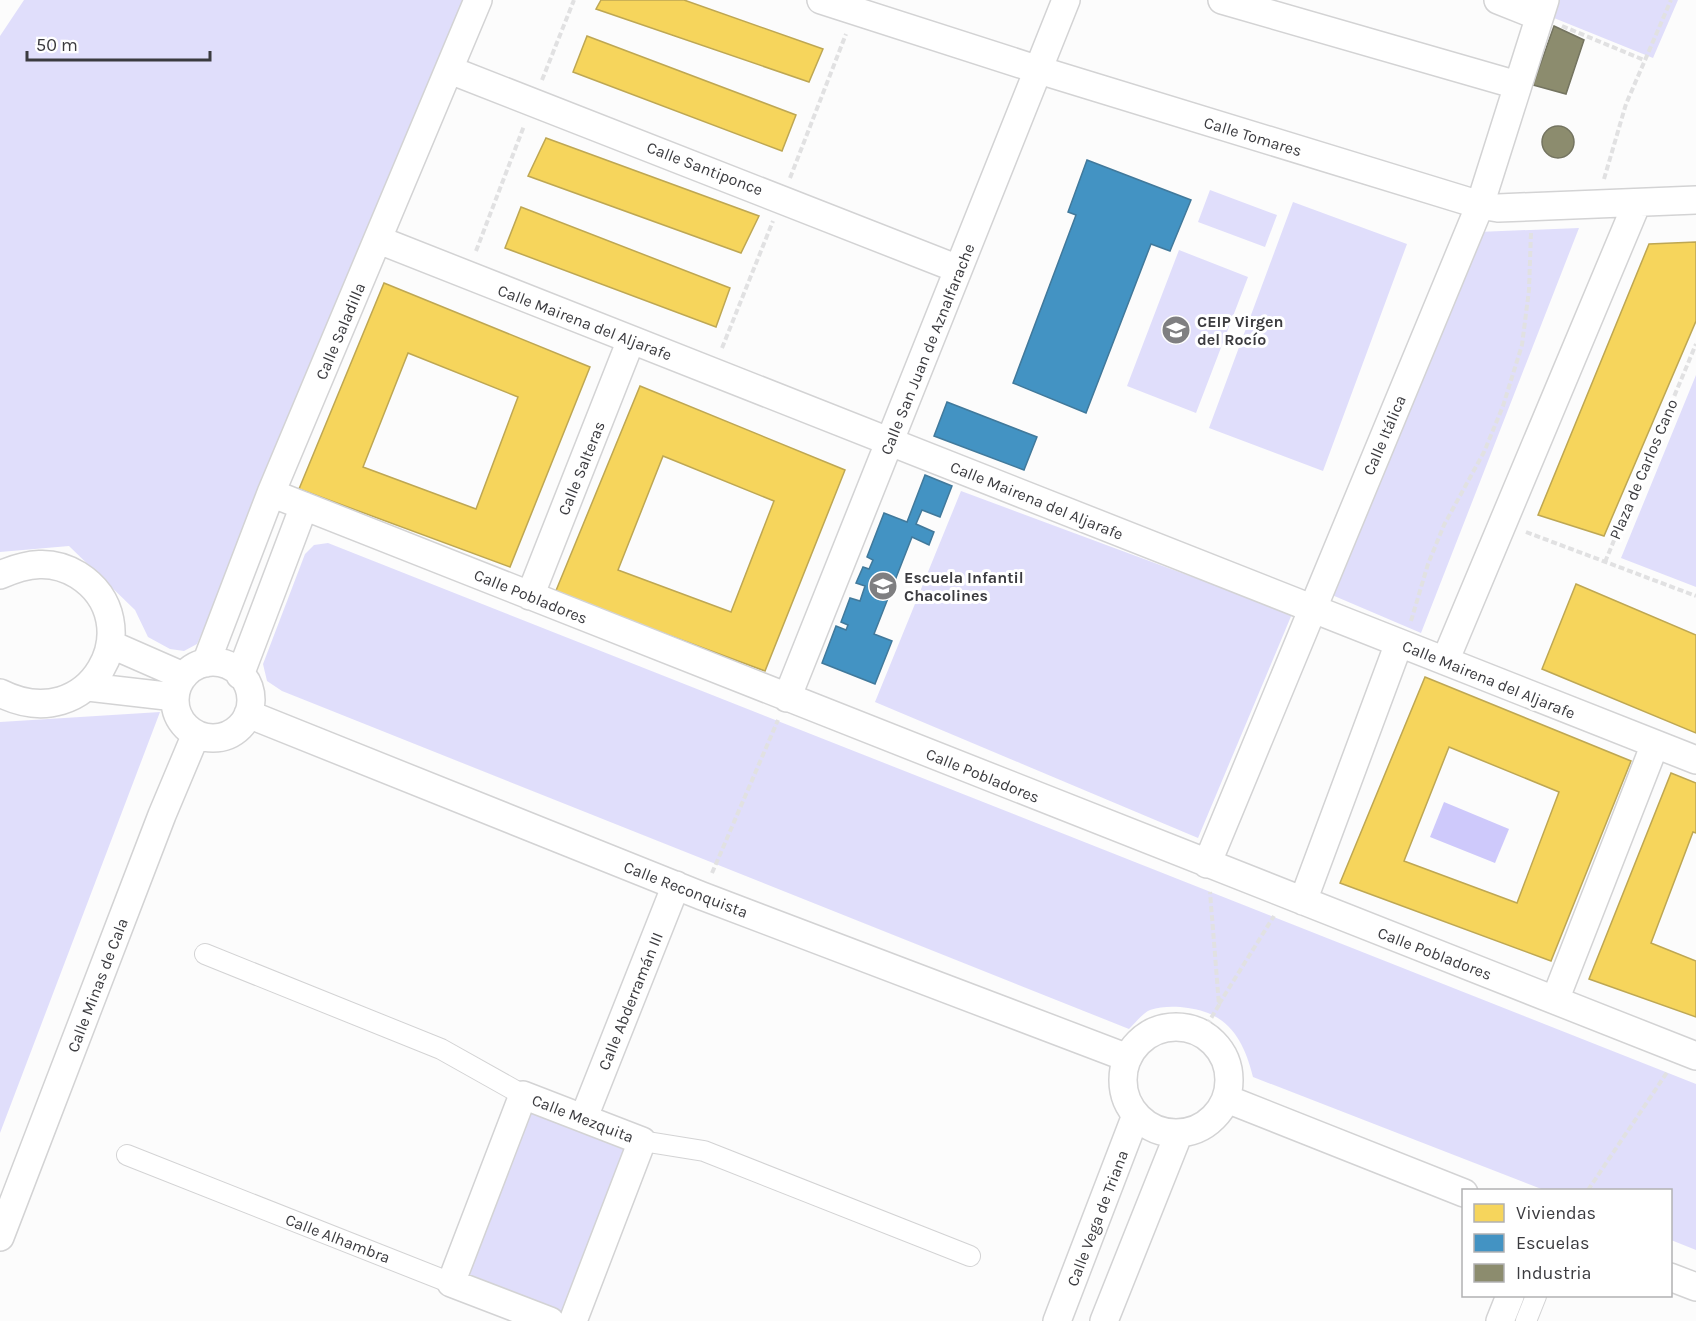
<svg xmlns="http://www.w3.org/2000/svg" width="1696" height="1321" font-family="Karla,sans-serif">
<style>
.green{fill:#e0defb}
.water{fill:#cec9fb}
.homes{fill:#f6d55c;stroke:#bea753;stroke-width:1.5;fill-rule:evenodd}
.schools{fill:#4393c3;stroke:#41799b;stroke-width:1.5}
.industry{fill:#8c8c6e;stroke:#747460;stroke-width:1.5}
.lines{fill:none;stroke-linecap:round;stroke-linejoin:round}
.pedestrian-casing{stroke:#d3d3d4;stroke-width:22}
.minor-casing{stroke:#d3d3d4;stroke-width:30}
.path{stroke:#e1e1e2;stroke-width:4;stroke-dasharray:6 3;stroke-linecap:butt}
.pedestrian{stroke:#fff;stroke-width:20}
.minor{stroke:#fff;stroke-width:27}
.labels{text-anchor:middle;stroke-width:6;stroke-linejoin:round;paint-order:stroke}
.street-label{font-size:16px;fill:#3b3b3f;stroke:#fff}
.poi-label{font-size:16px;font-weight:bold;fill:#3b3b3f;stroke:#fff;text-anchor:start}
</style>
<rect width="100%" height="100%" fill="#fcfcfc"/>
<path class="green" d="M24,0H463L270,478L197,644L184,651L170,649L148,637L135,610L69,546L0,552V36Z
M1556,0H1678L1653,58L1549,16Z
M1210,190L1277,215L1265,247L1198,222Z
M1293,202L1407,244L1323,471L1209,428Z
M1579,228L1421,633L1332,595L1478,232Z
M1179,250L1248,277L1196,413L1127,386Z
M1696,375V587L1621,558Z
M961,491L1292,614L1198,838L875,702Z
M328,543L1696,1084V1250L1671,1240L1670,1190H1544L1253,1077C1244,1040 1228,1013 1188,1008C1176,1006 1162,1006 1150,1010C1143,1013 1135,1023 1129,1029L282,691L267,681L263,664L305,554L314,545Z
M160,712L0,1133V722Z
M528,1108L630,1147L564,1319L462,1280Z"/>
<path class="water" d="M1444,802L1509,829L1495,863L1430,837Z"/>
<path class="homes" d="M601,0H684L823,49L809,82L596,9Z
M587,36L796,115L782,151L573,72Z
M546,138L759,216L741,253L528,176Z
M521,207L730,288L716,327L505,248Z
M1696,242V321L1604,536L1538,515L1649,244Z
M384,283L590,367L510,567L299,489ZM408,353L518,397L476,509L363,467Z
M640,386L845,470L765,671L555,593ZM663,456L774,501L731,612L618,570Z
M1576,584L1696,635V733L1542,669Z
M1425,677L1631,761L1551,961L1340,883ZM1449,747L1559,792L1517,903L1404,861Z
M1671,773L1696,783V833L1693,832L1651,943L1696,961V1017L1589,979Z"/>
<path class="schools" d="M1087,160L1191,200L1170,251L1151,244L1086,413L1013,383L1076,215L1068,212Z
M947,402L1037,437L1024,470L934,436Z
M925,475L952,486L940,517L922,510L916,524L934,532L929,545L912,537L874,634L892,641L875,684L822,663L836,626L846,630L848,625L841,622L850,598L860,601L865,586L856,583L863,567L869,569L873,560L867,557L884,513L907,522Z"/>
<path class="industry" d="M1554,26L1584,40L1566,94L1533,85Z
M1542 142a16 16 0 1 1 32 0a16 16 0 1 1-32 0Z"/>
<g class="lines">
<g class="pedestrian-casing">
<path id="pedestrian" d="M205,954L441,1049L523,1095
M642,1141L704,1151L970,1256
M127,1155L451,1283
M1526,1321L1536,1296"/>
</g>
<g class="minor-casing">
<path id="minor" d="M821,0L1039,70L1480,205L1498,208L1696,200
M1222,0L1517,85
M1498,0L1538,16
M450,70L958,269
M379,240L1696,760
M271,493L1696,1056
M0,575C27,563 52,559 78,575C152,622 91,739 0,693
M530,596L631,340
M110,644L183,676
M1445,661L1637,203
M175 700a38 38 0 1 1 76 0a38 38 0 1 1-76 0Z
M206,663L271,493L478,0
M240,675L304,506
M88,687L175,697
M787,698L1066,0
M248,714L702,896L1128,1058
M1207,864L1480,205L1545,0
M1303,901L1399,643
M1555,1000L1655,744
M1123 1080a53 53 0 1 1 106 0a53 53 0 1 1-106 0Z
M1227,1099L1464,1193
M584,1117L676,885
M0,1237L162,815L196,734
M1670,1277L1696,1287
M550,1321L451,1283L523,1095L642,1141L573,1321
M1057,1321L1136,1115
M1104,1321L1179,1133
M1500,1321L1510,1296"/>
</g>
<path class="path" d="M1562,26L1644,60
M542,80L574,0
M790,178L846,34
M1604,179L1626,104L1671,0
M476,251L524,126
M722,348L773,221
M1526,532L1696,596
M1605,562L1696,344
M1411,621L1428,564L1444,525L1484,452L1503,406L1522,345L1529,290L1531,232
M712,873L778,720
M1219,1004L1274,916
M1202,1033L1219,1005L1210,892
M1588,1190L1668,1071"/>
<use href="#pedestrian" class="pedestrian"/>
<use href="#minor" class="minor"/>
</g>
<defs>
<g id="school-disc" transform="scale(1.5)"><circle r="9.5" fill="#7f7f81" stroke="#fff"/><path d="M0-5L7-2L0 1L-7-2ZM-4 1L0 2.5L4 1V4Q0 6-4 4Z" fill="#fff"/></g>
</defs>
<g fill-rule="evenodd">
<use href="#school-disc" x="1176" y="330"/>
<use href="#school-disc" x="883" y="586"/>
</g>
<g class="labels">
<g class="street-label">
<text transform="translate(1253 136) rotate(17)" y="6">Calle Tomares</text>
<text transform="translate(705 168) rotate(21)" y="6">Calle Santiponce</text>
<text transform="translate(585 322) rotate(21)" y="6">Calle Mairena del Aljarafe</text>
<text transform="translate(340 331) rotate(-67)" y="6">Calle Saladilla</text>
<text transform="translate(927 349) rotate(-68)" y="6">Calle San Juan de Aznalfarache</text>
<text transform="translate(1384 435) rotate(-67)" y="6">Calle Itálica</text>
<text transform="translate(581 468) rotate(-68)" y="6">Calle Salteras</text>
<text transform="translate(1643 469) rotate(-67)" y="6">Plaza de Carlos Cano</text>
<text transform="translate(1037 500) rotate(22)" y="6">Calle Mairena del Aljarafe</text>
<text transform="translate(531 596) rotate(22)" y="6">Calle Pobladores</text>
<text transform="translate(1489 679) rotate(22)" y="6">Calle Mairena del Aljarafe</text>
<text transform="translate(983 775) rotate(22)" y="6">Calle Pobladores</text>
<text transform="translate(686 889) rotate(21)" y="6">Calle Reconquista</text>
<text transform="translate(1435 953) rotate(21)" y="6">Calle Pobladores</text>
<text transform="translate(97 985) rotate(-69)" y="6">Calle Minas de Cala</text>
<text transform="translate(630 1001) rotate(-68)" y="6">Calle Abderramán III</text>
<text transform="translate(583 1118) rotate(21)" y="6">Calle Mezquita</text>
<text transform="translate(1097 1218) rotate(-69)" y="6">Calle Vega de Triana</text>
<text transform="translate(338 1238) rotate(21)" y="6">Calle Alhambra</text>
</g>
<g class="poi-label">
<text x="1197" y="327">CEIP Virgen<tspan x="1197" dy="18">del Rocío</tspan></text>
<text x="904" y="583">Escuela Infantil<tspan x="904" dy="18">Chacolines</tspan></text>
</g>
</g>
<rect x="1462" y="1189" width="210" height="108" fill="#ffffff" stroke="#b1b1b2" stroke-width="1.5"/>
<rect x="1474" y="1204" width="30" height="18" fill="#f6d55c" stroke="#b1b1b2" stroke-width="1.5"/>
<text x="1516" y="1219" font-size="18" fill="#3b3b3f">Viviendas</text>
<rect x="1474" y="1234" width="30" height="18" fill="#4393c3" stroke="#b1b1b2" stroke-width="1.5"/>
<text x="1516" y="1249" font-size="18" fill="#3b3b3f">Escuelas</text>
<rect x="1474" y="1264" width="30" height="18" fill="#8c8c6e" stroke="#b1b1b2" stroke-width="1.5"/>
<text x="1516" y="1279" font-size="18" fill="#3b3b3f">Industria</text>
<path d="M27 51v9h183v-9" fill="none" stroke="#3b3b3f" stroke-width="3"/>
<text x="36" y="51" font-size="18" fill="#3b3b3f" stroke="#ffffff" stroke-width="4.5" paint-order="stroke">50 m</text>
</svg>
